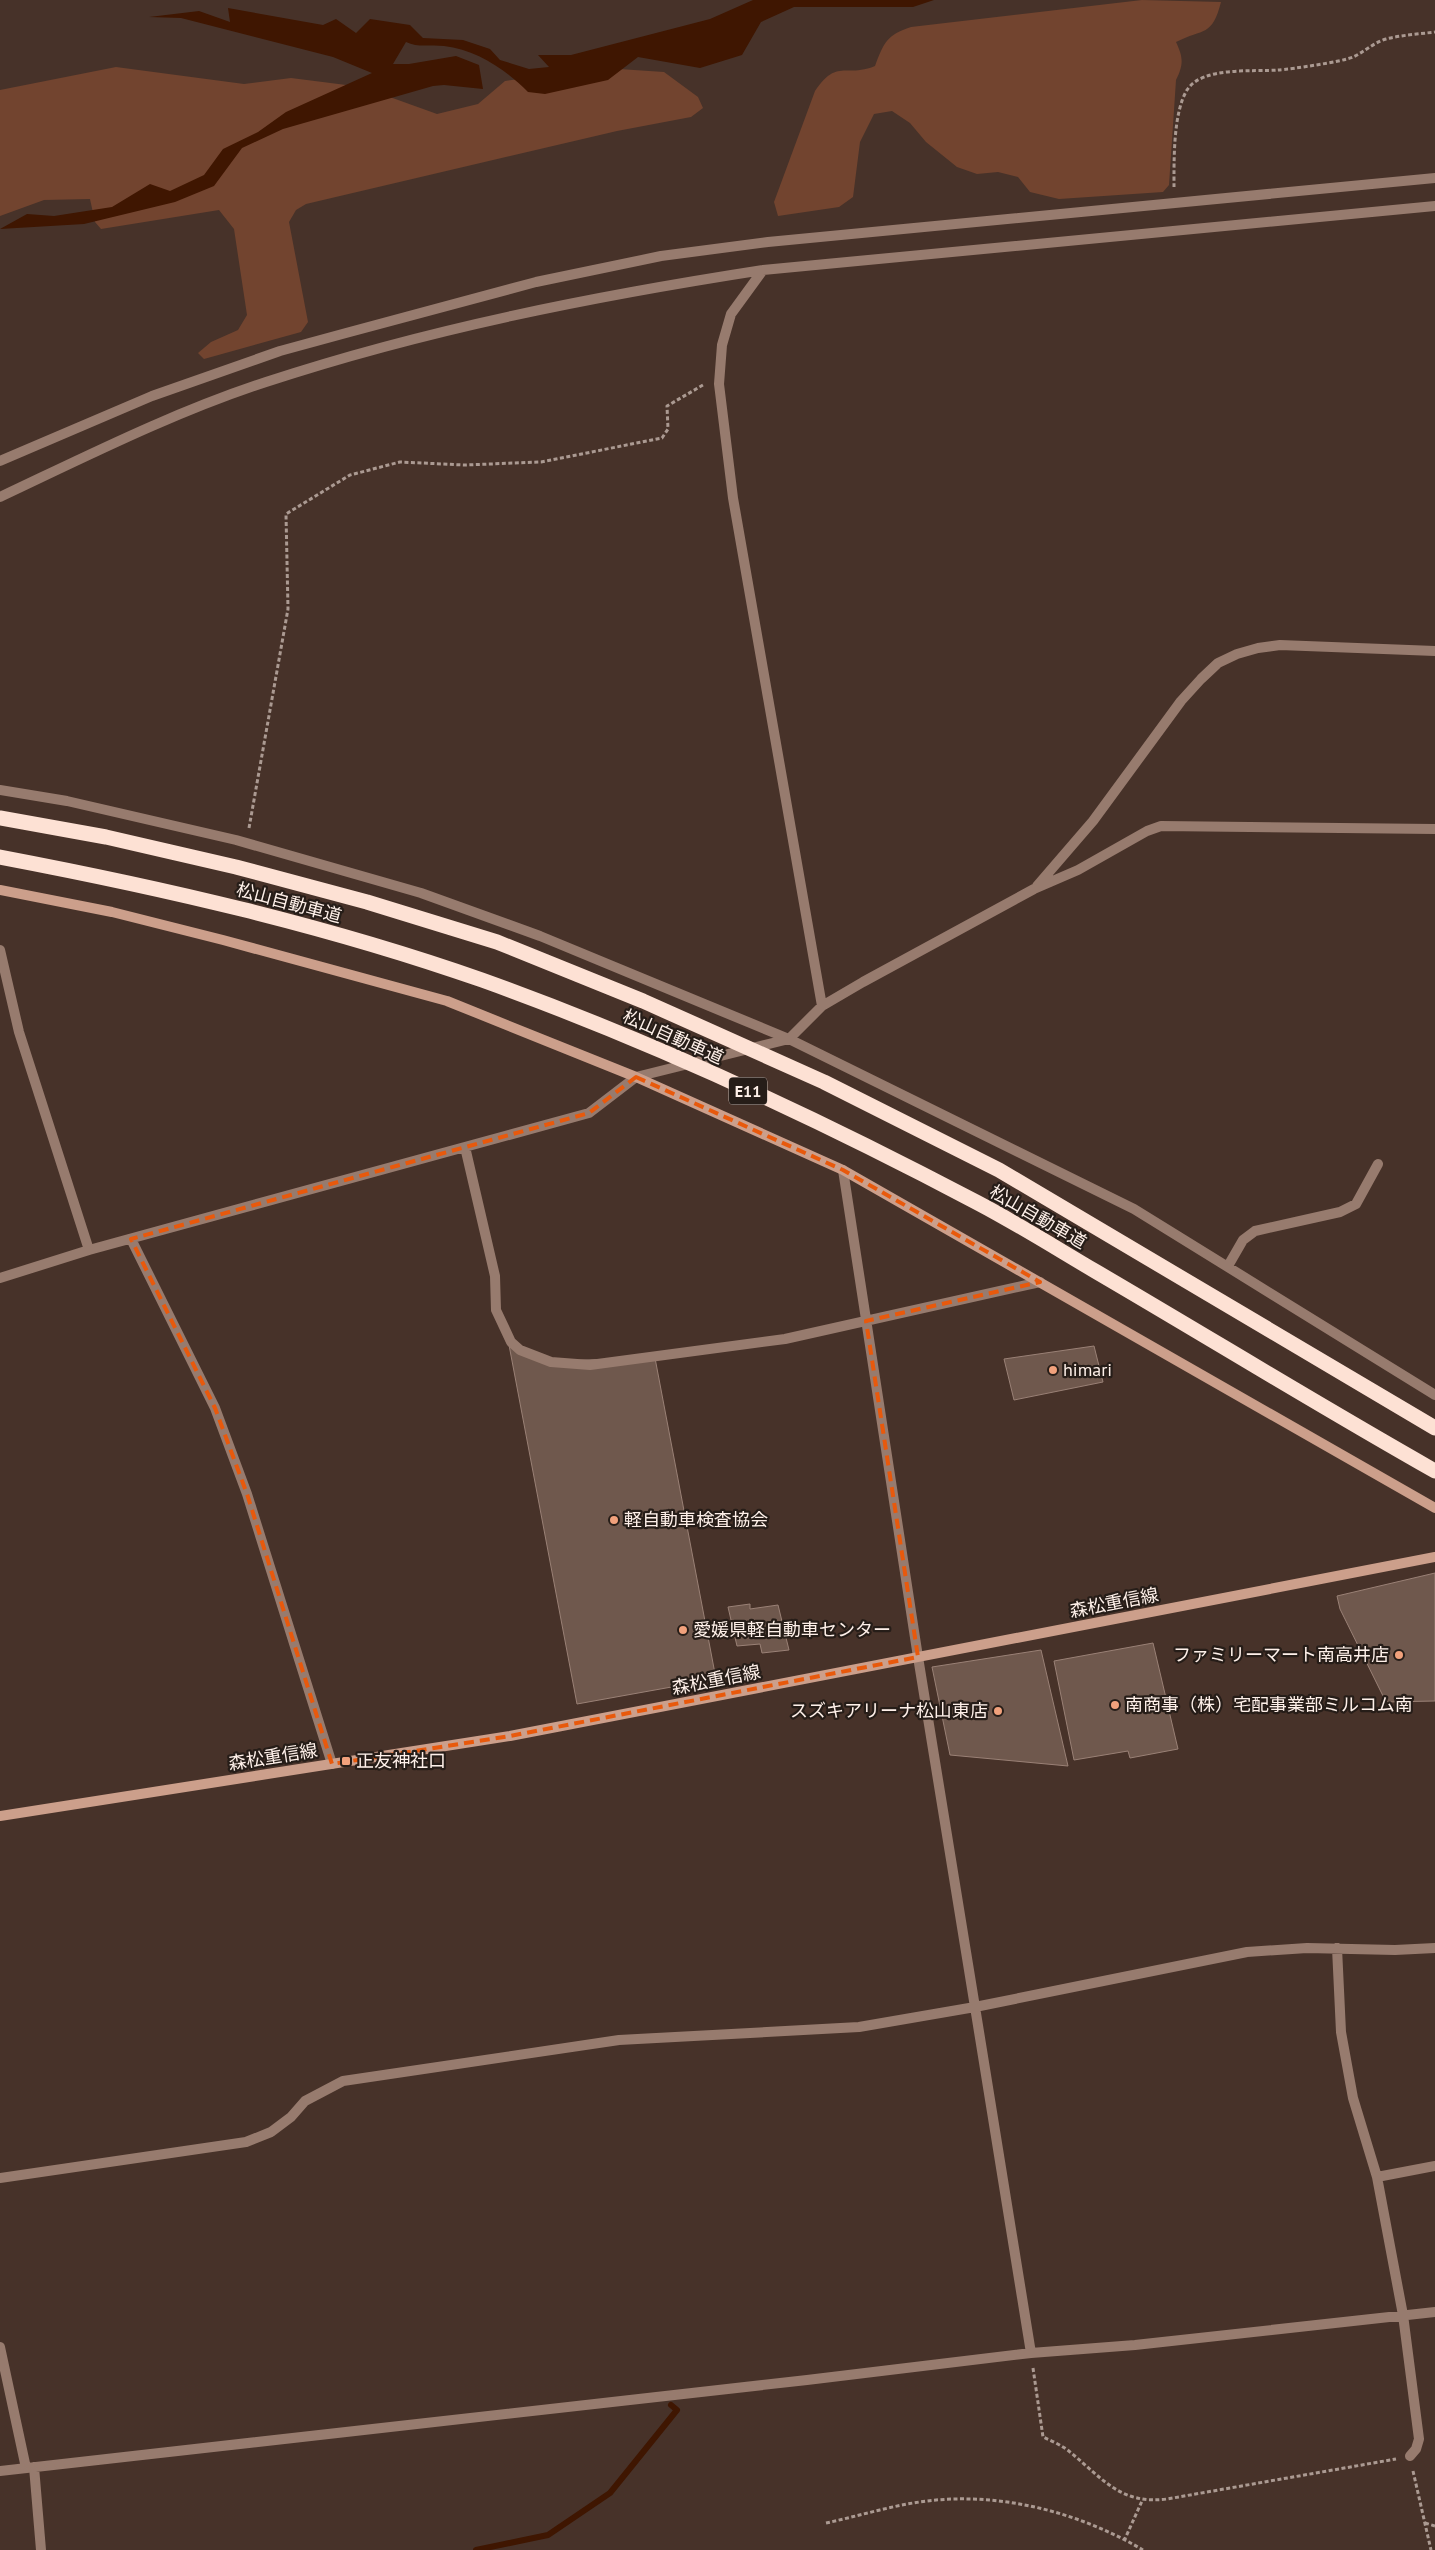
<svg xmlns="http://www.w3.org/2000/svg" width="1435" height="2550" font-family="'PT Sans','Noto Sans JP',sans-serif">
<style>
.green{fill:#72442f}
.water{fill:#3f1601}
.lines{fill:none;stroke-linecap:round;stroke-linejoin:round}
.stream{stroke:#3f1601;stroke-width:6}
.building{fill:#6f584d;stroke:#9a8176}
.path{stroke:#ab9a92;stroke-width:3;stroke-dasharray:4 2.5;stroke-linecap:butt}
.street{stroke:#977b6e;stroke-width:10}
.secondary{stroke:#cc9f8b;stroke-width:10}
.highway-bridge{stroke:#fde1d4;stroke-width:15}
.marked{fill:none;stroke:#e8590c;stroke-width:4;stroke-dasharray:10 6;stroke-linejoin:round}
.poi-dot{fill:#f1a17c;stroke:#261d18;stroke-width:2}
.labels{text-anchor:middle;stroke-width:4.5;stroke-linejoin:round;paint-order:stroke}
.shield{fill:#261d18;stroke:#bdb1aa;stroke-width:1}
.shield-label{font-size:16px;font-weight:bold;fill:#fef0e9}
.street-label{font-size:18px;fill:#fef0e9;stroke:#261d18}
.poi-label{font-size:18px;fill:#fef0e9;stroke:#261d18;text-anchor:start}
</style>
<rect width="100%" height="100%" fill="#473229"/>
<path class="green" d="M1142,0L1221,2C1212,37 1204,28 1176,42C1183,57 1184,64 1176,80L1169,185L1163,192L1059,199L1030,192L1018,177L998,172L977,174L957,167L926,142L910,123L892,111L874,114L860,142L853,197L839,207L778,216L774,202L815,91C837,58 846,78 875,66C884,42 887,35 911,27Z
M116,67L244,84L291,78L362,87L437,114L478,104L505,81L604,68L664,72L698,97L703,108L691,117L617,131L306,204L296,210L289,222L308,322L301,332L204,359L198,353L211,342L238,330L247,315L234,229L219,210L101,229L95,222L90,199L44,200L0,216V90Z"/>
<path class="water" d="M753,0H934L913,7H794L761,22L742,55L700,68L638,57L608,80L545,94L528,92C505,69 477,50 444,46C431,44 418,48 406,42L393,64H409L456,56L479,65L483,89L444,85L433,86L283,129L242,148L214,186L175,202L84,224L0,229L27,214L54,216L112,207L150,184L170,191L204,175L223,149L258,132L286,112L372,73L333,57L181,18L149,17L199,11L230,22L228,8L323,25L336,19L356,33L370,19L410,25L423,38L463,40L490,49L500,60L529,69L549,67L538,55H571L710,19Z"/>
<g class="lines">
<path class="stream" d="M476,2550L548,2535L610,2493L677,2410L671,2405"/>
</g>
<path class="building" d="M509,1345L551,1361L655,1358L716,1679L577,1704Z
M1094,1346L1103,1382L1014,1400L1004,1359Z
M1435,1573V1701L1386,1702L1340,1609L1337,1596Z
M750,1604V1609L778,1605L789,1650L762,1653L760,1644L737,1646L728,1607Z
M1153,1643L1178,1749L1130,1758L1128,1751L1074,1760L1054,1661Z
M1041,1650L1068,1766L950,1755L932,1667Z"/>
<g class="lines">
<path class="path" d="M1174,187C1174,161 1173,113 1187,90C1202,66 1254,72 1278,70C1292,69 1341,62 1353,57C1364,52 1373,43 1386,39C1402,35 1419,34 1435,32
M249,828L288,609L286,514L350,475L400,462L464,465L541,462L662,438L668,429L667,406L703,385
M1033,2368L1043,2437C1052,2441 1063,2446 1070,2452C1103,2479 1121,2505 1167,2499L1396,2459
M1413,2471L1431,2550
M826,2523C859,2516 893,2505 927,2501C1000,2492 1079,2512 1143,2550
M1425,2523L1435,2526
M1124,2541L1142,2501"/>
<path class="street" d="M763,270L731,314L722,345L719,384L733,498L822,1006
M0,461L152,396L280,351L346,333L536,282L661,256L768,242L1435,178
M0,497C87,456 174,412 266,382C427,329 595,296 763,270L1435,206
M0,790L67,801L236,840L421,893L540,936L789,1039L1134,1209L1435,1395
M1037,886L1093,821L1181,701L1201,679L1218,663L1237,654L1258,648L1280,645L1435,651
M0,950L19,1032L89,1250
M465,1147L495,1276L496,1310L511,1342L520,1350L551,1362L590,1365L785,1339L1040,1282
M843,1170L918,1657L975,2007L1247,1952L1307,1948L1395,1950L1435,1948
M131,1239L215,1408L247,1494L332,1764
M1228,1266L1243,1240L1255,1231L1340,1212L1356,1204L1378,1164
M0,1278L89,1250L589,1113L636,1077L789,1039L822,1006L863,982L1034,889L1078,870L1147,831L1161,826L1435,829
M1337,1948L1341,2032L1353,2098L1377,2177L1403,2315L1419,2439L1416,2449L1410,2456
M1377,2177L1435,2166
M0,2178L246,2142L271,2132L291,2117L305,2101L343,2081L619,2040L859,2027L975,2007L1031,2353
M0,2347L26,2468
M34,2467L41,2550
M0,2471L807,2380L1031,2353L1135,2345L1435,2312"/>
<path class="secondary" d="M0,890L112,912L223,940L447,1001L636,1077L843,1170L1435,1508
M0,1816L510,1736L1435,1557"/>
<path class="highway-bridge" d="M0,818L106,837L236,867L367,902L497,942L643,1001L824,1082L999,1170L1435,1428
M0,857C163,888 325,925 482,980C652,1041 819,1119 978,1203C1018,1224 1056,1248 1095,1271C1208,1337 1320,1406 1435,1471"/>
</g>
<path class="marked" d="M636,1077L843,1170L1040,1282L866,1321L918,1657L510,1736L332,1764L247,1494L215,1408L131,1239L589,1113Z"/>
<g class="poi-dot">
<circle cx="1053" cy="1370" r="5"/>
<circle cx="614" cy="1520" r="5"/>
<circle cx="683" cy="1630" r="5"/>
<circle cx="1399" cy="1655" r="5"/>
<circle cx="1115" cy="1705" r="5"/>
<circle cx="998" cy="1711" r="5"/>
<rect x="341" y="1756" width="10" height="10" rx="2.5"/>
</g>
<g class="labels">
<rect class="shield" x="729" y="1077.5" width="38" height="27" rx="4"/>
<g class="shield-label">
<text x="748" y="1097">E11</text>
</g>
<g class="street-label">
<text transform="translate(289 903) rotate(15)" y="6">松山自動車道</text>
<text transform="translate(673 1037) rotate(24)" y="6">松山自動車道</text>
<text transform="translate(1038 1217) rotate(30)" y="6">松山自動車道</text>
<text transform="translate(1114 1603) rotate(-11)" y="6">森松重信線</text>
<text transform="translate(716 1680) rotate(-11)" y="6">森松重信線</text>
<text transform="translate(273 1757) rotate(-9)" y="6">森松重信線</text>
</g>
<g class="poi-label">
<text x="1063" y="1376">himari</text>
<text x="624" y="1526">軽自動車検査協会</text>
<text x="693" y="1636">愛媛県軽自動車センター</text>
<text x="1389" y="1661" text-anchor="end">ファミリーマート南高井店</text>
<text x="1125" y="1711">南商事（株）宅配事業部ミルコム南</text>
<text x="988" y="1717" text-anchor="end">スズキアリーナ松山東店</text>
<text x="356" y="1767">正友神社口</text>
</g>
</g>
</svg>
